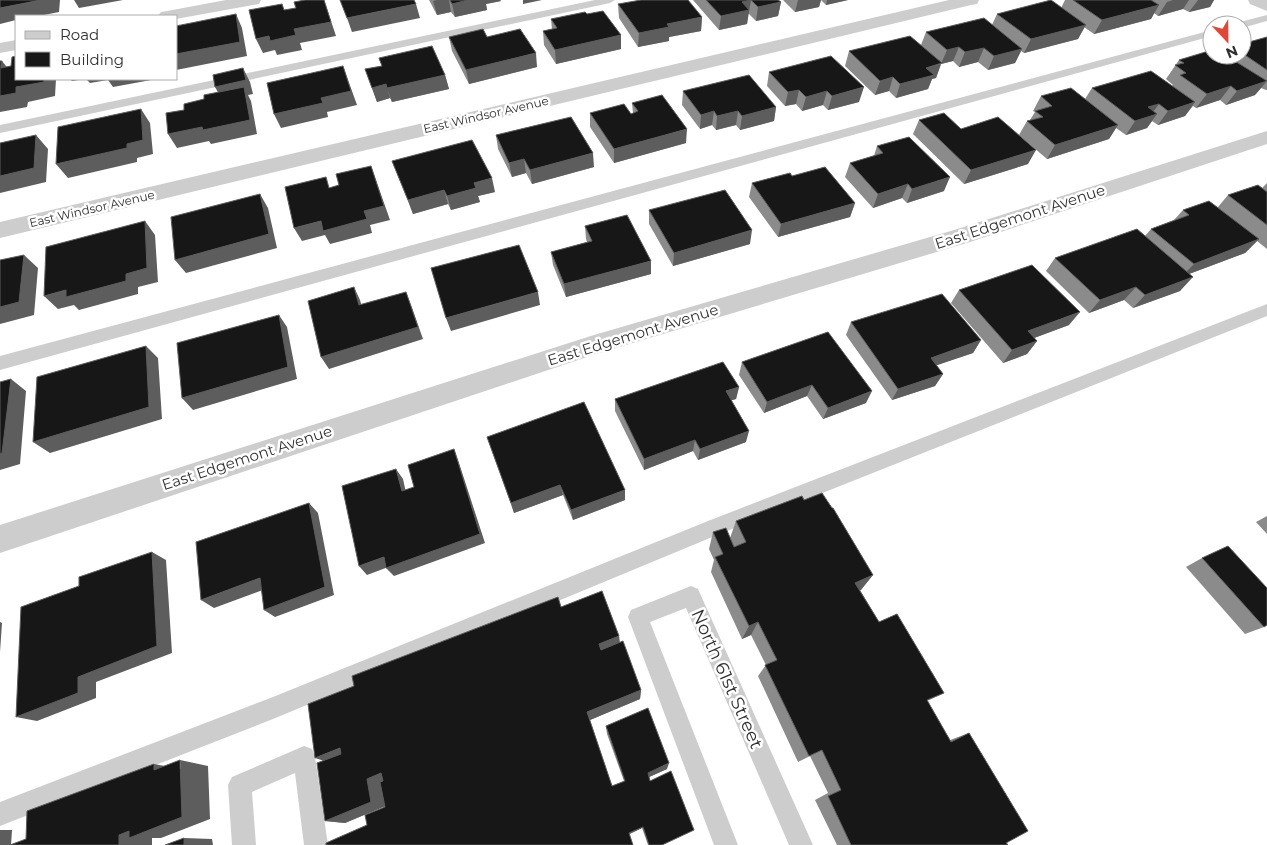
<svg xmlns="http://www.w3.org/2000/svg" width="1267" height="845" font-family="Montserrat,sans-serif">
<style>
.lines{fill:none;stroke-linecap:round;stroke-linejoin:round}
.service{fill:#cdcdcd;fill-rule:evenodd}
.minor{fill:#cdcdcd;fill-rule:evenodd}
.tertiary{fill:#cdcdcd;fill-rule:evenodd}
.wall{fill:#8b8b8b}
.shaded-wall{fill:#5d5d5d}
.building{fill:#171717;stroke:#5d5d5d}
.labels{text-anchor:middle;stroke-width:5;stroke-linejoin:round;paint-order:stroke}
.far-street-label{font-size:12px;fill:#303030;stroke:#fff}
.street-label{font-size:15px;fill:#303030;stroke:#fff}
.near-street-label{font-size:18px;fill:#303030;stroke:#fff}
</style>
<rect width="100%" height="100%" fill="#fff"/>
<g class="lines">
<path class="service" d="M595,0H615L610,3L0,133V125Z
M1267,15V21L1242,28V25H1234L1236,23Z
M1212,30V36L0,370V356Z
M1267,304V316L722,533L273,719L0,826V802L273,697L708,521Z
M691,586L698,589L813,845H789L686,608L650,622L738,845H714L628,617L631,610Z
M304,746L312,749L315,757L328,845H304L295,773L252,792L256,845H232L228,785L232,777Z"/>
<path class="minor" d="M226,0H261L259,4L253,5L176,19V16H158L161,12L167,11Z
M949,0H979L977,4L971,5L0,238V222Z
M16,40V50L0,53V43Z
M1267,131V144L970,242L596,354L0,553V525L594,335L954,230Z"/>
<path class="tertiary" d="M1248,0H1267V11L1250,4Z"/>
</g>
<path class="wall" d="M429,0H500L501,1L486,4L487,10L455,17L451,12L437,15Z
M693,0H778L781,2L778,16L756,21L749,14H748L747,24L719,30Z
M783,0H848L826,5L821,0L819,7L795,12Z
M1065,0H1214L1210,7L1189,12L1183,9L1158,16L1154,13L1151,19L1094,34L1084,27L1078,39L1024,53L1021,51L1015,63L988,70L978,62L959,67L953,61L941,64L936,78L932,79L928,89L896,98L889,91L875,95L845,66L849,51L921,45L926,32L992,25L997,14L1061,8Z
M618,4L702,17L701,31L669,37V41L638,47L619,18Z
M587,14L621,35V49L556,64L544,45L543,31L552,29L551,19Z
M449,37H487L537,67L469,84L452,51Z
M1267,37V90H1266L1261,88L1255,95L1226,105L1220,100L1196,108L1193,106L1185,116L1158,125L1152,121L1147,128L1126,135L1116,128L1109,139L1047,159L1019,135L1027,121L1030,120L1035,112L1033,111L1041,96L1085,99L1092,88L1172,86L1173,85L1166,79L1179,60L1212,55H1242V44Z
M379,58L445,75L449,89L392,102L390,98L377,102L365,69L382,66Z
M769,72L859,102L828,110L823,105L802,111L796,104L785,106L767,86Z
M683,91L776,107L774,121L740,130L736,125L716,130L712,125L700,129L682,105Z
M632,103L686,143L614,163L590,127V113L631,114L633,113Z
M919,120L961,129L1028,164L964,184L913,134Z
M496,135L594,167L532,184L526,173L512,177L498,149Z
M877,146L944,191L907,203L902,198L873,208L845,177L850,163L874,156Z
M392,161L495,192L478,196L480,202L451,210L448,204L413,214Z
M792,176L855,203L850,217L778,237L749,197L752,183Z
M1267,183V249L1257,241L1245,253L1189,274L1180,291L1133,308L1124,300L1089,313L1046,271L1055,258L1145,236L1151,229L1174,220L1183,210L1218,207L1228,195L1262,188Z
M649,210L750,244L673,266L649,224Z
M585,226L651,274L566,297L553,265L551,252L587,242L586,239Z
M959,290L1069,325L1034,338L1037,341L1027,354L1003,363L951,303Z
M851,322L981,340L973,353L936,365L943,374L935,386L892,400L846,335Z
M828,332L866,403L823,419L807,396L764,413L739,375L742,362Z
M739,387L736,399L731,400L746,442L698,460L693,451L644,470L615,411V399Z
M487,437L625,500L573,520L563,495L514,513Z
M804,500L873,575L860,590L879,622L944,693L927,701L950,740L969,733L1008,845H837L815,800L828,793L810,756L798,762L758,676L766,665L751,635L742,639L711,572L714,560L709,549L713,532L730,538L736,521Z
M1267,516V534L1256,522Z
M1202,558L1264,627L1245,634L1186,567Z
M561,607L619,636L620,643L641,690L640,699L590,720L612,786L624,781L607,734L606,726L667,769L649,777L662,845H648L642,828L630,834L367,825L385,806L345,823L325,821L322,761Z"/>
<path class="shaded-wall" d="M41,0H60L59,12L39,16H16V20L0,24V8Z
M74,0H123L79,8Z
M324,0L336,36L300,43L302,50L277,55L275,50L263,53L256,39L294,29Z
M437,0H449L451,12L437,15L433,1Z
M468,0H500L501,1L486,4L487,10L455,17L452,4Z
M523,0H542L523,4Z
M751,0L747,24L719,30L721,16L742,2Z
M798,0H821L819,7L795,12Z
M827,0H848L826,5Z
M1173,0H1189L1183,9L1158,16L1167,2Z
M1198,0H1214L1210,7L1189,12Z
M781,2L778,16L756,21L758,7Z
M416,4L420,18L352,32L347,18Z
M1159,5L1151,19L1094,34L1102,20Z
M236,14L242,28L247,56L176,70V54Z
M702,17L701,31L669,37V41L638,47L639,33L667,24Z
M1086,25L1078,39L1024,53L1031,39Z
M621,35V49L556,64L555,50Z
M959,47L953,61L941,64L936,78L932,79L928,89L896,98L900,84L926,68L941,64L947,50Z
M984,48L978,62L959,67L965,52Z
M1022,49L1015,63L988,70L994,56Z
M536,53L537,67L469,84L466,70Z
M2,61L13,75L1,68Z
M343,66L357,105L327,112L328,117L281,128L274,114L321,98Z
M243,68L250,82L253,94L248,95L251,101L257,134L211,144L209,141L177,148L168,134L223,101L215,87Z
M445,75L449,89L392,102L387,88Z
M893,77L889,91L875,95L880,81Z
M44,79H56L55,96L28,102L27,107L0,112V96L16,87Z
M70,79H85L72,81Z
M86,79H151V80L113,87L108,80L90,83Z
M1267,81L1255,95L1226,105L1237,91Z
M386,84L390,98L377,102L372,88Z
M1231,86L1220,100L1196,108L1207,94Z
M864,87L859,102L828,110L832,96Z
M799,90L796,104L785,106L788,92Z
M827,91L823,105L802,111L806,97Z
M1195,102L1185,116L1158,125L1168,111Z
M1159,104L1150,116L1157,114L1147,128L1126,135L1135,121L1148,107Z
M776,107L774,121L740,130L742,116Z
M141,109L150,123L153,154L137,158V162L68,178L56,164L127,144Z
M714,111L712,125L700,129L701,115Z
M738,111L736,125L716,130L717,116Z
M1118,125L1109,139L1047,159L1055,145Z
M687,129L686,143L614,163V149Z
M36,135L48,149L46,182L0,193V176Z
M1036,150L1028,164L964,184L971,170Z
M593,153L594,167L532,184L530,170Z
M524,159L526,173L512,177L509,163Z
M371,166L390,220L370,225L372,233L330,244L325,235L302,241L294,228L321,221L364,211Z
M950,177L944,191L907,203L912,189Z
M492,178L495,192L478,196L480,202L451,210L447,196L474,183Z
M908,184L902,198L873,208L878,194Z
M444,190L448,204L413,214L408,200Z
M260,194L268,208L277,248L186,273L175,260Z
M855,203L850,217L778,237L781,224Z
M145,221L155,235L158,282L138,287V294L79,310L74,305L58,309L44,296L126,274Z
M752,230L750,244L673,266L674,253Z
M1259,239L1245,253L1181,277L1194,264Z
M24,255L38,268L34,315L0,324V307Z
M651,261V274L566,297L564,284Z
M1193,277L1180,291L1133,308L1145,295Z
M354,287L360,300L365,318L359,305Z
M1136,287L1124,300L1089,313L1100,300Z
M406,292L411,305L423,339L329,369L321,357Z
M538,292L540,305L451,331L446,318Z
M1080,312L1069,325L1018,344L1028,331Z
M279,315L287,327L297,379L193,410L182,398Z
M981,340L973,353L923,370L931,358Z
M1037,341L1027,354L1003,363L1012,350Z
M146,346L158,358L162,419L50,453L33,442Z
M943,374L935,386L892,400L898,389Z
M11,379L26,391L20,464L0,470V454Z
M812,385L807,396L764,413L767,402Z
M739,387L736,399L723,403L726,391Z
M872,391L866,403L823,419L828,408Z
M749,431L746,442L698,460L700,449Z
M695,440L693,451L644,470V459Z
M454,449L458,460L485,543L394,576L386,568Z
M396,469L403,479L408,502L402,491Z
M560,485L563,495L514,513L511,503Z
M625,490V500L573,520L571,510Z
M309,503L318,513L334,595L275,617L264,610Z
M152,552L166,560L172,653L96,682V698L37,721L16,717L78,677Z
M384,557L391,566L367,575L359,566Z
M873,575L861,590L843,597L855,583Z
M260,578L271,587L214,608L201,600Z
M0,622L2,623L0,652Z
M758,622L751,635L742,639L749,626Z
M619,636L620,648L601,656L599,644Z
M641,690L640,699L590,720L587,712Z
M340,748L358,755L334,764L315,758Z
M180,760L208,766L210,819L161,838H152V845H119V835L154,770V764L181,769Z
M669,763L667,769L647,778L648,773Z
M381,773L388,805L345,823L325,821L367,779Z
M643,827L642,828L629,834V833Z
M0,830H12L11,845H0Z
M184,838L212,839L213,845H184Z"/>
<path class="building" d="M0,0H41L0,8Z
M305,0H324L331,22L294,29L296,35L270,41L269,36L256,39L249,10L282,4L284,10L296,8L294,2Z
M340,0H414L416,4L347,18Z
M450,0H468L452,4Z
M641,0H688L702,17L667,24L669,27L639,33L618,4Z
M706,0H751L742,2L749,10L721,16Z
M751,0H778L781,2L758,7Z
M1051,0L1086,25L1031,39L997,14Z
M1073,0H1151L1159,5L1102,20Z
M603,11L621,35L555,50L543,31L557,28L551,19L585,12L587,14Z
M236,14L240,42L176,54V26Z
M984,18L1022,49L994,56L984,48L965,52L959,47L947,50L926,32Z
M483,29L487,37L520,29L536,53L466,70L449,37Z
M910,36L942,63L926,68L934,75L900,84L893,77L880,81L849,51Z
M1267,37V70L1242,53V44Z
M432,46L445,75L387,88L386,84L372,88L365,69L382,66L379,58Z
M1212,50V55H1225L1267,81L1237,91L1231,86L1207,94L1180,75L1186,73L1175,65L1184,63L1179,60Z
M16,56V79H44V82L16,87V93L0,96V61H2L1,68L11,66L12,57Z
M831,56L864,87L832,96L827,91L806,97L799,90L788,92L769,72Z
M343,66L351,91L321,98L323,103L274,114L267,83Z
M243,68L246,80L215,87L213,75Z
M1151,71L1195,102L1168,111L1159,104L1148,107L1157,114L1135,121L1092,88Z
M749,75L776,107L742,116L738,111L717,116L714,111L701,115L683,91Z
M244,87L250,120L203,130L202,127L168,134L166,113L184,110V104L204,99V95Z
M1071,88L1118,125L1055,145L1027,121L1043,117L1035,111L1052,106L1041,96Z
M662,95L687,129L614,149L590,113L624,104L631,114L638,111L632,103Z
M141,109L143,140L127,144V148L56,164L58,127Z
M944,113L961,129L998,117L1036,150L971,170L919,120Z
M571,117L593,153L530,170L524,159L509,163L496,135Z
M36,135L34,168L0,176V143Z
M909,137L950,177L912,189L908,184L878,194L850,163L883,153L877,146Z
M472,140L492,178L474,183L476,188L447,196L444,190L408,200L392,161Z
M371,166L384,206L364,211L367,219L323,231L321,221L294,228L285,187L326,177L329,188L339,185L336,174Z
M825,167L855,203L781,224L752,183L790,173L792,176Z
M1258,185L1267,192V225L1228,195Z
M725,190L752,230L674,253L649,210Z
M260,194L269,234L175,260L171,217Z
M1209,201L1259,239L1194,264L1151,229L1189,215L1183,210Z
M627,215L651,261L564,284L551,252L592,241L585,226Z
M145,221L147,268L126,274V281L66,297V290L44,296L46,247Z
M1137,229L1193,277L1145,295L1136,287L1100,300L1055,258Z
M519,245L538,292L446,318L431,268Z
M24,255L19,302L0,307V260Z
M1032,265L1080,312L1028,331L1037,341L1012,350L959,290Z
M354,287L359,305L406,292L418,327L321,357L308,301Z
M942,294L981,340L931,358L943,374L898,389L851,322Z
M279,315L288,367L182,398L177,343Z
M828,332L872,391L828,408L812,385L767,402L742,362Z
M146,346L149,407L33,442L37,377Z
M723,362L739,387L726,391L749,431L700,449L695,440L644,459L615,399Z
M11,379L2,453L0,454V382Z
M584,402L625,490L571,510L560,485L511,503L487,437Z
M454,449L480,534L386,568L384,557L359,566L342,486L396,469L402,491L414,487L408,465Z
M822,493L832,508H833L873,575L855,583L879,622L897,614L944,693L927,700L951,742L969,733L1028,831L1006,843L1008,845H851L828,796L841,790L822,750L809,756L765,665L777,660L758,622L749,626L715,557L723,554L713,532L726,528L734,547L746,542L736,521L802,496L804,500Z
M309,503L325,587L264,610L260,578L201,600L196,542Z
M1228,546L1267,588V625L1264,627L1202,558Z
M152,552L157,646L78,677V693L16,717L21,607L79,586V577Z
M602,591L619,636L599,644L601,650L623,641L641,690L587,712L612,786L625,781L606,726L648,708L669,763L648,773L650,781L671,771L694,830L662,845H649L643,827L629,833L633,845H326V843L367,825L365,815L385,807L380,782L383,781L381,773L367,779L371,802L325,821L317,763L341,754L340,748L315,758L308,704L354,686L352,676L558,597L561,607Z
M180,760L182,817L129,838V831L119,835V845H10L26,839L27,811L154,764V770Z
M184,838V845H165Z"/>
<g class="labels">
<g class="far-street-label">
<text transform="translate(486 115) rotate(-13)" y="4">East Windsor Avenue</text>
<text transform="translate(92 209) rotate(-13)" y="4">East Windsor Avenue</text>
</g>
<g class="street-label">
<text transform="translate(1020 217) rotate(-18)" y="5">East Edgemont Avenue</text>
<text transform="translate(633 335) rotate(-17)" y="5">East Edgemont Avenue</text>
<text transform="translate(247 458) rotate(-18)" y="5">East Edgemont Avenue</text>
</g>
<g class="near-street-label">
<text transform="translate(727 679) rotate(66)" y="6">North 61st Street</text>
</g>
</g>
<rect x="15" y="15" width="162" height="65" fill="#ffffff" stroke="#acacac"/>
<rect x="25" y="31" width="25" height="8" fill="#cdcdcd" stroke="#acacac"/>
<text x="60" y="40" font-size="15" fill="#303030">Road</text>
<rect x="25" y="52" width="25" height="15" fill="#171717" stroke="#acacac"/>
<text x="60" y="65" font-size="15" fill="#303030">Building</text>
<g transform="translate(1227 40) rotate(158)"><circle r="24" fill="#ffffff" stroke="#acacac"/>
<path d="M0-4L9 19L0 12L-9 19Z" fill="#e24637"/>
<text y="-8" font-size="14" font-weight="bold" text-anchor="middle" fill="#303030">N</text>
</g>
</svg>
